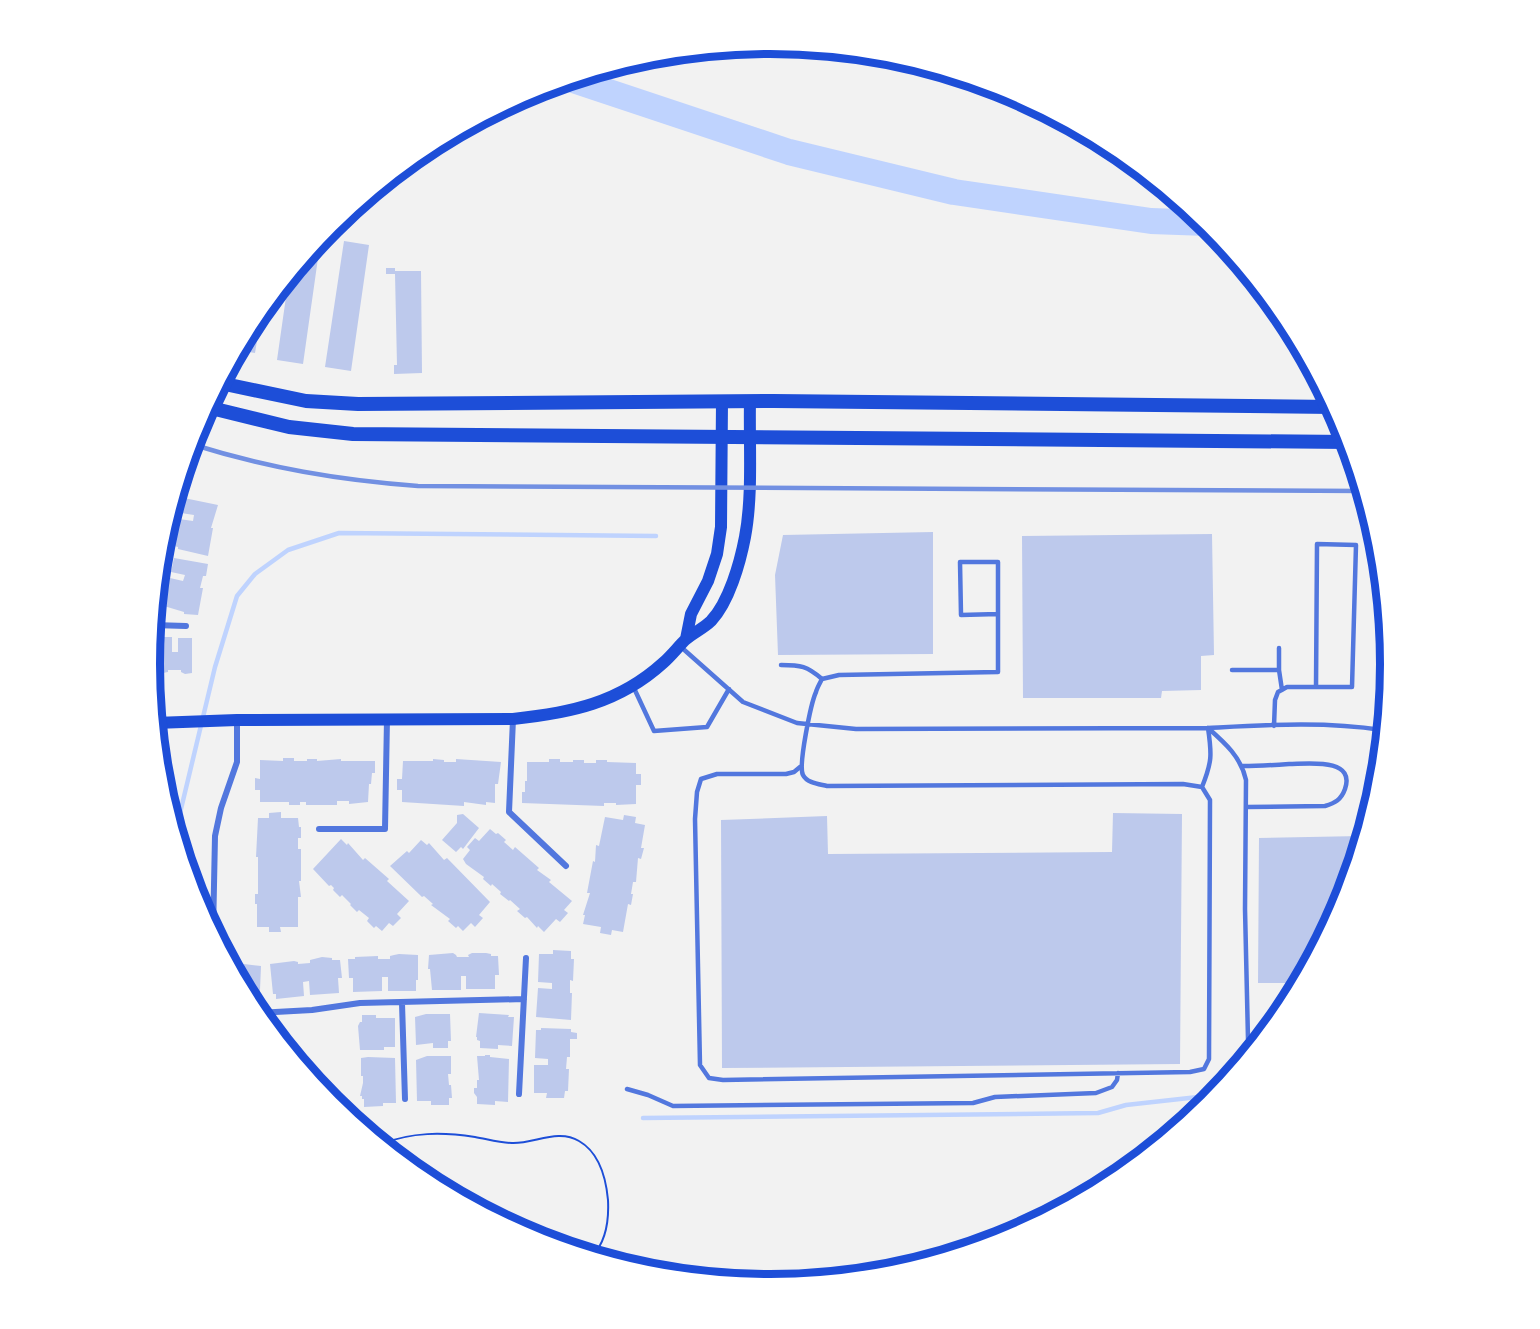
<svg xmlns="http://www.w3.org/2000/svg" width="1540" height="1329" font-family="'Asap Condensed',sans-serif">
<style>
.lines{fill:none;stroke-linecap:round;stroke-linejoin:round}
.stream{stroke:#bfd3fe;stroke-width:4.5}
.river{stroke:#bfd3fe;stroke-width:26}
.building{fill:#bdc9ec}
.path{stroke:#1d4ed8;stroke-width:2}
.service{stroke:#5277de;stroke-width:4.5}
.minor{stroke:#5277de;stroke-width:6}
.secondary{stroke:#1d4ed8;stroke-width:12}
.primary{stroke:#1d4ed8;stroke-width:14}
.rail{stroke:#7290e2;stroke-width:4.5}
.rim{fill:none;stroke:#1d4ed8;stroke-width:8}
</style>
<rect width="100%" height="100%" fill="#f2f2f2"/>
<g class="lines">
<path class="stream" d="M175,834L215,667L237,596L255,574L288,550L339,533L656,536
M643,1118L1098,1113L1126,1105L1216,1095"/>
<path class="river" d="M570,79L789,152L954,192L1151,221L1207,223"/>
</g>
<path class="building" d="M321,237L303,364L277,360L289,276Z
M344,241L369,245L351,371L325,367Z
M386,268H395V271H421L422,373L394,374V365H397L395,274H386Z
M262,310L255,353L237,350L254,319Z
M184,498L218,505L211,528H213L208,556L178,549V547L174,546L179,519L193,521L194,515L181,513Z
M933,532V654L778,655L775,575L783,535Z
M1212,534L1214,655L1201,656V690L1162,691L1161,698H1023L1022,536Z
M174,558L208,564L206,576H203L200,588H203L198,615L184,614V612L164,606L170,578L183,581L185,575L171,572Z
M152,637H172V652H178V638H192V673L185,674L181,672V670H168V672L163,673L150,672Z
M158,754H162V757H169L170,775L166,776V789H162L161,785Z
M283,758H294V761H307V759H317V761L341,759V761H375V773H372L371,784H369L368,802L349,804V801H337V805H306V802H300V805H289V802H260V790H255V778L260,779V760L283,761Z
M433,759L444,760V762H456V759L501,762L498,784H495V803L486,802V805L464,802V806L402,802V790H397V779H402L403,761H433Z
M549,759H560V762H573V760H584V763H596V760H607V762L636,763V774H641V785H636V804L616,805V803H604V806L522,803V792H525V781H527V762H549Z
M281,812V818H298L299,827H301V838H298V849H301V881H299L301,897H298V927H280L281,932H269V927H257V904H255V894H258V857H256L258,818H269V813Z
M1113,813L1182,814L1180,1064L722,1068L721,820L827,816L828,854L1112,852Z
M463,814L479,828L463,849L461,847L456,852L442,840L457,823V815Z
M624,815L636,817L635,823L645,825L641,848H644L641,859L638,858L636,882H633L631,894H633L631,905L628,904L623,932L612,930L611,935L600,933L601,927L583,924L585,915H583L590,893H587L593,861L595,862L596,845L599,846L605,817L623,820Z
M490,829L496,834L498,833L506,840L504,842L513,850L515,847L539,868L537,870L551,880L549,882L572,901L564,910L568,913L560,922L556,919L544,932L538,926L537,928L527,917L525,918L517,911L520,909L510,900L509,901L500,894L501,892L492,884L491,886L483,879L484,877L466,864L463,859L470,850L467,847L475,838L479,841Z
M1361,836V844L1344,902L1300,983H1258L1259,838Z
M341,839L347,845L348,843L363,860L365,858L389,879L387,881L409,901L397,914L401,918L393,926L389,923L382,931L376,926L374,928L367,921L369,918L359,910L357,912L350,905L351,904L342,895L340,897L333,890L334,888L331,885L329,886L313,869Z
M421,840L427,845L429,843L444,860L447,858L490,902L479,915L483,918L475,927L471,923L463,931L458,926L456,928L448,921L450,919L431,905L433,904L424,896L422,897L390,866L407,851L409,853Z
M553,950L571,951V959H574L573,981L570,980V993H572L571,1020L536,1017L538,988L552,989V983L538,982L539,954H553Z
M453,953L456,955L457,957H469L468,955L472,953H486L491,954V956H498L499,975H495V989H466V976H461V990H432L430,969H428L429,955Z
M399,954L418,955V980H416V991H388V977H382V991L353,992V978H349L348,959H355V957L378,956V959H390V956L394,955Z
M322,957L332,958V960H340L342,978H338L339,993L310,995L309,981L303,982L304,996L276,999V994H273L270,964L294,961L298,962V964L310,963V960Z
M237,963H242L244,966V964L261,966L260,990L257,1001H249L231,967Z
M479,1013L509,1015L508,1017H514L512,1046L498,1045V1049L480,1048V1041L477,1040V1037H476Z
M426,1014H450L451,1041H448V1048H433V1043L416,1045L415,1017Z
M362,1015H376V1018H395V1047H384V1050H360L358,1026L360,1022H362Z
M541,1028L571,1029V1032L577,1033V1039H570V1057H567L566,1069H569L568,1091H565L564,1098H546L547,1093H534V1065H548V1059L535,1058L536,1030H541Z
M485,1055H490V1057L509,1059L508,1102L495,1101V1105L477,1104V1097L474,1093V1088H477V1080H479L477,1056H485Z
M427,1056H451V1074H448L449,1085H451L452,1098H449V1105H431V1101H417L416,1060Z
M368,1057L395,1058L396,1103H383V1106L364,1107V1099H362V1096H360L363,1083V1076H361V1058Z
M321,1092H337V1109L331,1103Z"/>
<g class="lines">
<path class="path" d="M858,52L895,64L974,80
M381,1144C412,1132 442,1132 475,1137C487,1139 499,1143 512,1143C534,1144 558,1128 579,1141C600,1153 606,1178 608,1200C609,1220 606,1242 592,1256"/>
<path class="service" d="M681,647L743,702L797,723L856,729L1208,728C1265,725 1325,721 1382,730
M1279,648V670
M781,665C801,665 807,666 822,679
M1232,670H1279L1282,690
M633,686L654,731L707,727L729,689
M1274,726L1275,700L1278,692L1287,687H1352L1356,545L1317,544L1316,687
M1208,728C1225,743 1241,757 1246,780L1245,909L1248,1039H1262
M1382,752L1383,583
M1243,766C1258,766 1274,765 1289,764C1306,764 1356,757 1345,789C1341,800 1335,803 1325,806L1246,807
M800,767L794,772L786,774H717L701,779L697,792L695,819L700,1065L709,1078L723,1080L1190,1072L1204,1069L1209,1059L1210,800L1202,787L1183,784L827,786C819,784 807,783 803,775C798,766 811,703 816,692C817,688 820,683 822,679L839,675L998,672V562H960L961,615L998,614
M1202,787C1212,762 1212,755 1208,728
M627,1089L648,1095L673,1106L973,1103L995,1097L1096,1093L1112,1087L1117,1080L1118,1073"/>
<path class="minor" d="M159,559L165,529
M153,625L186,626
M513,719L509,812L566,866
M1382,730H1385
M319,829H385L387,719
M213,934L215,836L221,808L237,762V720
M402,1003L405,1099
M257,1013L312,1010L360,1003L524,999
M519,1094L526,958"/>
<path class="secondary" d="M686,639L691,614L708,581L717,554L721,527L722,401
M155,723L237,720L513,719C570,713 619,703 663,663C671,656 678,647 685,640C693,633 704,628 711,621C729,602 740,563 745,537C753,495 749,444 750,401"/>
<path class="primary" d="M220,383L306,401L358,404L774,401L1333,407
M207,407L289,427L353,434L1348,442"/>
<path class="rail" d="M191,444C268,468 338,480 418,486L1363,491"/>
</g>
<path d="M0 0H1540V1329H0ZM160 664a610 610 0 1 1 1220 0a610 610 0 1 1-1220 0Z" fill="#fff" fill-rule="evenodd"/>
<path class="rim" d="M160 664a610 610 0 1 1 1220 0a610 610 0 1 1-1220 0Z"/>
</svg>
